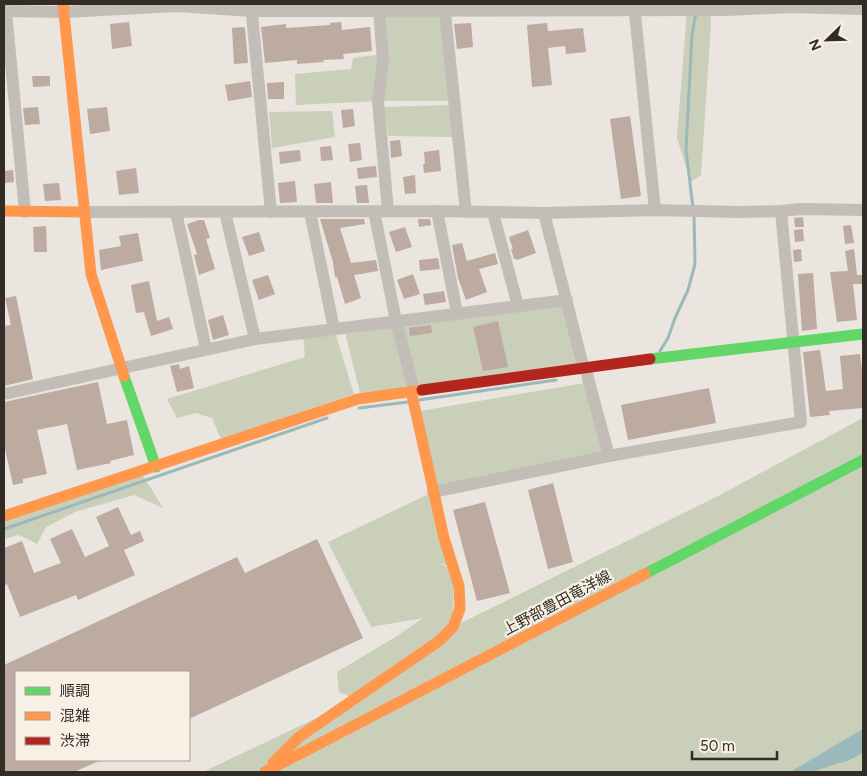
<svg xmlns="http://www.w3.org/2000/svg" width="867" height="776" font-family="Figtree,'Noto Sans JP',sans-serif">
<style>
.green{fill:#cacfb9}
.water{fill:#9bb9ba}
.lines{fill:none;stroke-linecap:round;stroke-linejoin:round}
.stream{stroke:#9bb9ba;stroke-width:3}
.building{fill:#bdaaa0}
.street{stroke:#c3bdb8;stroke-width:12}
.fast{stroke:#63d668;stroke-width:11}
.slow{stroke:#ff974d;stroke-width:11}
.jam{stroke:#b3261e;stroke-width:11}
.labels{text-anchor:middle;stroke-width:4.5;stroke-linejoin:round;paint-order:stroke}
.street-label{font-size:15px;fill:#332b26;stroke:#f8f0e5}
</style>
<rect width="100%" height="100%" fill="#eae5de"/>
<path class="green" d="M687,10H710L711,24L701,175L691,182L677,138Z
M379,11H440L449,101H378L296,105L295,74L351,69L353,58L383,54Z
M451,105L453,137L388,136L384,107Z
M332,111L335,137L272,148L269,112Z
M567,300L581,367L360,393L344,328Z
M334,329L354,394L221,439L212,418L196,413L177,418L167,399L305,357L303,333Z
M585,383L605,457L432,488L420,411Z
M863,418V772H203L350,702L354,698L339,692L337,672L397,636L423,618L371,627L328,542L433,492L453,567L438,563L454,570L453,627L718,496Z
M141,472L163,508L134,495L75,512L46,527L37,544L19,535L4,539V516Z"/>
<path class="water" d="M863,729V753L845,762L839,763L813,772H790Z"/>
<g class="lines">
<path class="stream" d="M693,208L686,150L692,34L696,13
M660,351L668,338L675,318L688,290L695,264L694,214
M419,400L556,380
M359,408L408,402
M4,529L327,418"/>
</g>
<path class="building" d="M129,22L132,46L112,49L110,24Z
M341,22L342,30L370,27L372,51L343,54L344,59L323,60L324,62L297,64V60L265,63L261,27L286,24V28L330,25V23Z
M471,23L473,47L457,49L454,24Z
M547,23L548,31L583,28L586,52L566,54L565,46L548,48L552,85L532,87L527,25Z
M243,27L245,28L248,63L234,64L232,28Z
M32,76H50V86L33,87Z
M250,81L252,97L228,101L225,85Z
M284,82V99H268L267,83Z
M38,107L40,124L25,125L23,108Z
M107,107L110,131L90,134L87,109Z
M353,109L355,126L343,128L341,110Z
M630,116L641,196L621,199L610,119Z
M400,140L402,156L391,158L390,141Z
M360,143L362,160L350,162L348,144Z
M331,146L333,160L321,161L320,147Z
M300,150L301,161L280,164L279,152Z
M439,150L441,171L424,173L423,164H425L424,152Z
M376,166L377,177L358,179L357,168Z
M136,168L139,193L119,195L116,171Z
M13,170L14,182L5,183L4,171Z
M415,175L416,193L405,194L403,177Z
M295,181L297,202L280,203L278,183Z
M331,182L333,203H316L314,184Z
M59,183L61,200L45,201L43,184Z
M367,185L369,203H357L355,186Z
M803,217L804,227H795L794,218Z
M320,219H364L365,224L340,228L351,263L376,260L378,271L354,275L361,298L345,304L337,277H335L333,262Z
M418,219H430L431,225L419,227Z
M199,220H204L210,238L206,239L215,269L199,275L194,255L197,254L187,224Z
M851,225L854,243L845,244L843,226Z
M46,226L47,252H34L33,227Z
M405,227L412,247L396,252L389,232Z
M803,229L804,241L795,242L794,230Z
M528,230L536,253L517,260L516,259H514L511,249H513L509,237Z
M259,232L265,251L249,256L242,237Z
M138,233L143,261L101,270L99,250L121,246L119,236Z
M462,243L467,261L495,253L498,264L479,269L487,292L466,300L458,278L452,245Z
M801,249L802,261L794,262L793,250Z
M854,249L857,275H863V284H853L857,320L837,322L830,272L848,271L845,251Z
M438,258L440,269L420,271L419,260Z
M813,273L817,329L802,331L798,274Z
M413,274L420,294L404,299L397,280Z
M268,275L275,294L259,300L252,280Z
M149,281L157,321L169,317L173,329L151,336L144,312L136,313L131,285Z
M444,291L446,302L425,305L423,294Z
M16,296L33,379L4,386V326L11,325L5,298Z
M223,315L229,335L213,340L208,320Z
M498,321L508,367L483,371L473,327Z
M431,325L432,333L410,336L409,328Z
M820,350L826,391L843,389L840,356L860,354L863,379V408L829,411L830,415L810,417L803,352Z
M179,364L180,369L189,366L194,388L177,392L170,366Z
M98,382L107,424L127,420L134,455L110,461L111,463L77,470L67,424L37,430L47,474L23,479V483L13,485L4,445V402Z
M709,388L716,423L628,440L621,405Z
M553,483L573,562L548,569L528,490Z
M485,502L510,593L477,601L453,510Z
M118,507L131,535L140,531L144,541L124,550L135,575L78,600L76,595L20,617L7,584L4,586V548L22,541L34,573L61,563L50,539L72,529L85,557L109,546L96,517Z
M317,539L363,638L189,719V672H16V760H101L74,772H4V665L237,557L245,573Z"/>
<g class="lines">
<path class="street" d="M251,4L271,212
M444,4L466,212
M634,4L655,210
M4,11L65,12L177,6L252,11L728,10L791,7L863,9
M6,11L25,212
M379,11L383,60L378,101L388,211
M374,211L396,321L414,390
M437,211L457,313
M84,212L437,211L544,213L655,210L738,212L781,211L801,209L863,210
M176,212L206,349
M225,212L255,339
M310,212L334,329
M493,213L518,306
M544,213L582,362L585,367L609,456
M4,394L255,339L567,300
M433,492L609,456L801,422L781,211"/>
<path class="fast" d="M650,359L863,334
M124,376L156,467
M645,574L863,460"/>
<path class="slow" d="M63,4L91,274L124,376
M4,211L84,212
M4,516L358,399L422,390
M273,763L299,737L439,641L453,627L460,609L459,586L444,538L411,391
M265,772L645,574"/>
<path class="jam" d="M422,390L650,359"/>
</g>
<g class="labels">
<g class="street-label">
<text transform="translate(557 603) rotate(-28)" y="5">上野部豊田竜洋線</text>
</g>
</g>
<rect width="867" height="776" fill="none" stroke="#332b26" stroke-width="10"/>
<rect x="15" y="671" width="175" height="90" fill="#f8f0e5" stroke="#a9a199"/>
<rect x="25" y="687" width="25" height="8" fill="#63d668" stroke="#a9a199"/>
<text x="60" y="696" font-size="15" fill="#332b26">順調</text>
<rect x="25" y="712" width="25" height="8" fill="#ff974d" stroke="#a9a199"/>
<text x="60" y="721" font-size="15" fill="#332b26">混雑</text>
<rect x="25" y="737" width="25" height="8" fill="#b3261e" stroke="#a9a199"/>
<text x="60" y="746" font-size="15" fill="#332b26">渋滞</text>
<g transform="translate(827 40) rotate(247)" stroke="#f8f0e5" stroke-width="4" paint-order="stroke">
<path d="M0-4L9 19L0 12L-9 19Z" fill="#332b26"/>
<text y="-8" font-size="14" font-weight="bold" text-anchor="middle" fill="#332b26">N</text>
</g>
<path d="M692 751v8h85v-8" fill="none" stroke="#332b26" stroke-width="2.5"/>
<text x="700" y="751" font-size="15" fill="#332b26" stroke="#f8f0e5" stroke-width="4" paint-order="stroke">50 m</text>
</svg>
